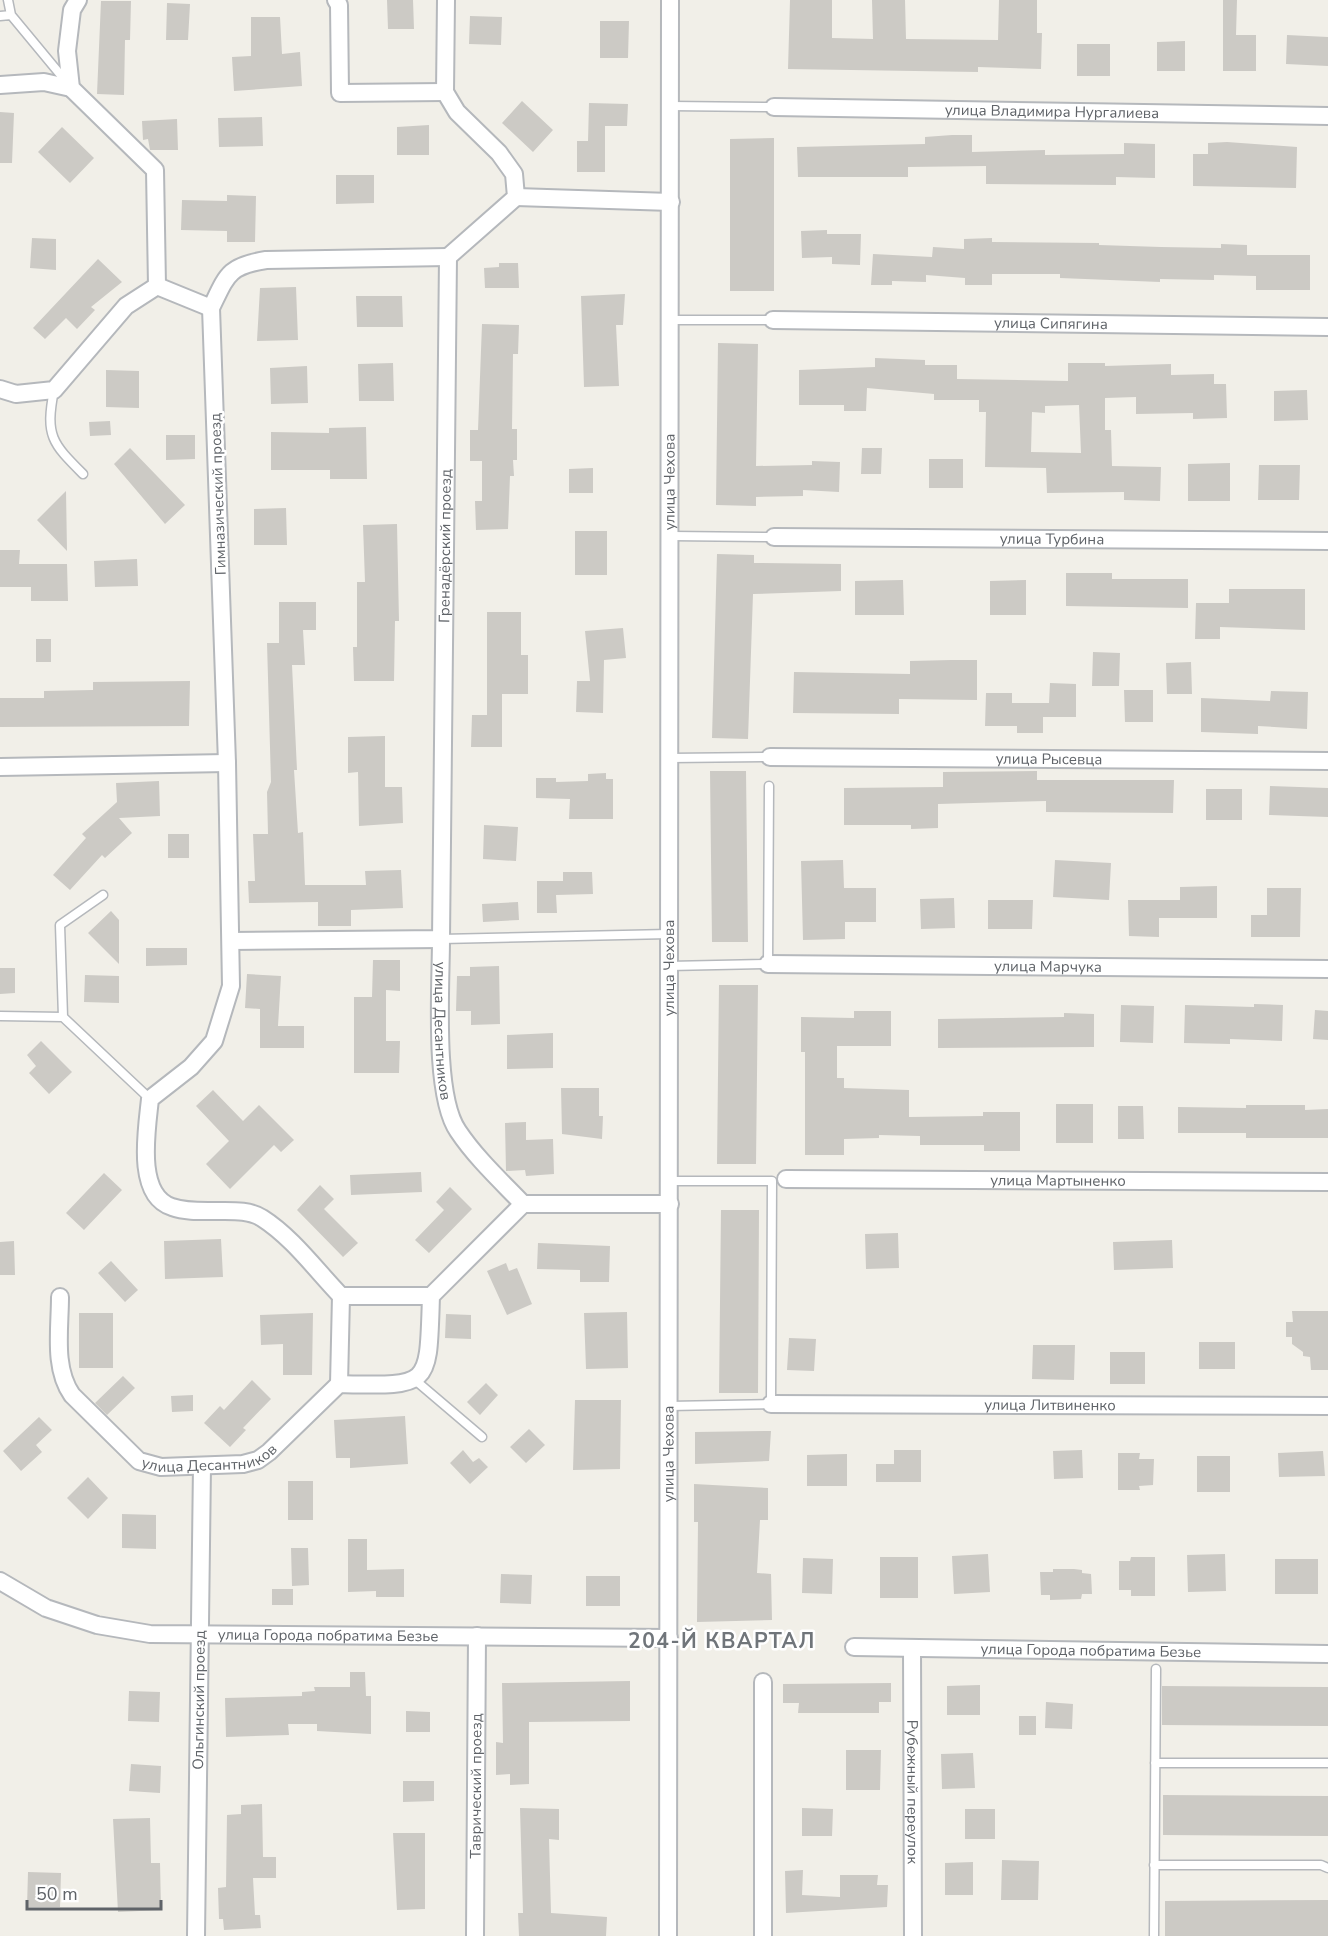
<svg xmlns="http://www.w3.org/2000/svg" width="1328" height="1936" font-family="'Nunito Sans',sans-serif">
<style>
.building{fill:#cccac5;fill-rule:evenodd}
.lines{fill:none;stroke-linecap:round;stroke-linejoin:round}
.service-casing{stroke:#b5b8bc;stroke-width:11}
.minor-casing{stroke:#b5b8bc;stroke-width:20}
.service{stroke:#fff;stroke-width:8}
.minor{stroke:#fff;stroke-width:16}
.labels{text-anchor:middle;stroke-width:5;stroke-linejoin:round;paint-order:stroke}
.street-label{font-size:15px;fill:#5f6368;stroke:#fff}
.district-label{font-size:21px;font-weight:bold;letter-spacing:1.5px;fill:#70757a;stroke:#fff}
</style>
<rect width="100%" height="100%" fill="#f1efe8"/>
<path class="building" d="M387,0H413L414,29H388Z
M790,0H832V38L873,39L872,0H905L906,39L998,40L999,0H1037V33H1042L1041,69L978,67V72L788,69Z
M1223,0H1237L1236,35H1256V71H1223Z
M101,1H131L130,40H125L124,95L97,94Z
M167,3L190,4L188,40H166Z
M470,16L502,17L501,45L469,44Z
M251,17H280L282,54L300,52L302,86L234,91L232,57L251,56Z
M600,21H629L628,58H600Z
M1287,35L1328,37V66L1286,64Z
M1185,41V71H1157V42Z
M1077,44H1110V76H1077Z
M522,101L553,130L533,152L502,123Z
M589,103L628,104L627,126H605V172H577V141H588Z
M0,112L14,113L12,163H0Z
M262,117L263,146L219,147L218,118Z
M177,119L178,150H150L148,139L143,140L142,121Z
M429,125V155H397V127Z
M62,127L94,158L70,183L38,152Z
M952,135H972V152L1045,150V155L1124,154V143L1155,144V178L1116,177V185L986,184V166L908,167V177H798L797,147L925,144V137Z
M774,138V291H730V139Z
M1227,142L1297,147L1296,188L1193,186V154H1208V143Z
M336,175H374V203L336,204Z
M227,195L256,196L255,242H227V231L181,230L182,200L227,201Z
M827,230V234H861L860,265L832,264V257L802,258L801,231Z
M32,238L56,239V270L30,268Z
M992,238V242L1099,243V245L1161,247L1221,248V244L1247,245V255H1310V290H1256V276L1214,275V280L1160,279V282L1060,278V274H992V285H965V278L926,275V282L892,281V285H871L873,254L932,257L933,247L964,249V239Z
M98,259L122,282L91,307L95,310L77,329L66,318L45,339L33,328Z
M499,263H518L519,288H485L484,268L499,267Z
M296,287L298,340L257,341L260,288Z
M625,294L623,325H616L619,386L584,387L581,296Z
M356,296H402L403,327H357Z
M482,324L519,325L518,354H513L512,429H517V460H513L514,476H510L508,529L476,530L475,501H482V461H470V430H478Z
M718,343L758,344L756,466L812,465V461L840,462L839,492L803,490V496L756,497V506L716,505Z
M875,358L925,360V365H957V379L1068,381V363H1105V366L1171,364V375L1214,374V384H1226L1227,418L1193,419V413L1136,414V397L1105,398V430H1111L1112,466L1161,467L1160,501L1124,500V492L1047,493L1046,468L985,467L986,412H979V400H934V394L867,388L866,411H844V405H799V370L875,367ZM1079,405L1081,453L1031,452L1032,412L1045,413V406Z
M393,363L394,401H359L358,364Z
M307,366L308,403L271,404L270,368Z
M106,370L139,371V408L106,407Z
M1307,390L1308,420L1274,421V391Z
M110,421L111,435L90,436L89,422Z
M366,427L367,479H330V470H271V432L329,433V428Z
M166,435H195V459L166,460Z
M130,448L185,505L165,524L114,464Z
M862,448H882L881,474H861Z
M929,459H963V488H929Z
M1230,463V501H1188V464Z
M1259,465H1300L1299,500H1258Z
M593,468V493H569V469Z
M66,491L67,551L37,520Z
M286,508L287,545H254V509Z
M397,524L399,621H395L394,681H354L353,647H357V582H365L363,525Z
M575,531H607V575H575Z
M0,550H20L19,564H67L68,601H31V587H0Z
M717,554L754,555V563L841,564V591L753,594L748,739L712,738Z
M137,559L138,586L95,587L94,561Z
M1066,573H1112V579H1188V608L1066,606Z
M903,580L904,615H855V581Z
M1026,580V615H990V581Z
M1229,589H1305V630L1220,627V639H1195L1196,603H1229Z
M279,602H316V630H303L305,665H292L297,770H294L298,833L303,832L305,885H366L365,871L401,870L403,908L351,910V926H318V902L249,903L248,881H255L253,834H268L267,792L271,782L267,643H279Z
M487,612H521V655H528V694H502V747H471L472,715H487Z
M623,628L626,658L604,660L603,713L576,712L577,681H590L585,631Z
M36,639H51V662H36Z
M1093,652L1120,653L1119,686H1092Z
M951,660H977V700L899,699V714L793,713L794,672L910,674V661Z
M1191,662L1192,694H1167L1166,663Z
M190,681L189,726L0,727V698H44V691L93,690V682Z
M1050,683L1076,684V717H1043V733H1017V726H985L986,693H1012V703H1049Z
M1124,690H1153V722H1125Z
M1271,691L1308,692L1307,729L1258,726V734L1201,732V698L1270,701Z
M385,736V787H402L403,823L359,826L358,772L348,773V737Z
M710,771H746L748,942H712Z
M1037,771V780H1174L1173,813L1046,812V801L938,804V828L911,829V825H844V788L943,787V772Z
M606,773V779H613V819H569L570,799L536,798V778H556V782L588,781V774Z
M159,781L160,816L119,818L132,833L105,858L102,855L70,890L53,875L86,838L82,834L117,802L116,783Z
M1270,786L1328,788V817L1269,815Z
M1206,789H1242V820H1206Z
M484,825L518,827L516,861L483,859Z
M168,834H189V858H168Z
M843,860L844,888H876V922H845V939L803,940L801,861Z
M1055,860L1111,863L1109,900L1053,897Z
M563,872H592L593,894L556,895L557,913H537V881H563Z
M1217,886V918H1159V937L1129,936L1128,900H1180V887Z
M1267,888H1301L1300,937H1251V915H1267Z
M954,898L955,928L921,929L920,899Z
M988,900H1033L1032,929H988Z
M518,902L519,920L483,922L482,904Z
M111,911L119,920V964L88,933Z
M146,948H187V965L146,966Z
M373,960H400V991L386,990V1041H400L399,1073H354V997H372Z
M499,966L500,1024L471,1025V1011H456L457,976H470V967Z
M0,968H15V993L0,994Z
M247,974L281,976L278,1026H304V1048H260V1009L245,1008Z
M85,975L119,976V1003L84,1002Z
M719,985H758L756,1164H717Z
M1254,1004L1283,1005L1282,1041L1230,1039V1044L1184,1043L1185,1005L1254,1007Z
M1121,1005L1154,1006L1153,1043L1120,1042Z
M1315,1010L1328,1011V1040L1313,1039Z
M854,1011H891V1046H837V1078H844V1088L909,1090V1117L983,1116V1112H1020V1151H984V1145H920V1136L879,1135V1138L844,1139V1155H805V1052H801V1017L854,1018Z
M1064,1013L1094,1014V1047L938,1048V1019L1064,1017Z
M553,1033V1068L507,1069V1035Z
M41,1041L72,1072L49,1094L29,1073L36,1066L27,1055Z
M561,1088H599V1116H603L602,1139L562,1134Z
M213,1090L243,1121L259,1105L294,1140L281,1152L274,1145L230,1189L206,1164L229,1141L196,1106Z
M1056,1104H1093V1143H1056Z
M1246,1105H1305V1110L1328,1109V1138H1246V1133H1178V1107L1246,1108Z
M1118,1106H1143L1144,1139H1118Z
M526,1122V1140L553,1139L554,1174L526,1176L525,1170L506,1171L505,1123Z
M421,1172L422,1192L351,1195L350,1175Z
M104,1173L122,1190L84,1230L66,1213Z
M320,1185L334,1199L324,1209L358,1243L343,1257L297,1210Z
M450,1187L472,1209L429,1253L415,1240L444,1210L436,1202Z
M721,1210H759L758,1393H719Z
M898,1233L899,1268L866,1269L865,1234Z
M221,1239L223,1277L165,1279L164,1241Z
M1172,1240L1173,1268L1114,1270L1113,1242Z
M14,1241L15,1275H0V1242Z
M538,1243L610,1246L609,1282H580V1270L537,1269Z
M111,1261L138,1290L125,1302L98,1273Z
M506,1263L509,1271L517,1268L532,1304L507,1315L487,1271Z
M1292,1311H1328V1370H1311L1310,1357L1303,1356V1352L1292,1344V1337H1286V1322H1293Z
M627,1312L628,1368L586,1369L584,1313Z
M79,1313H113V1368H79Z
M313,1313L312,1375H283V1344L261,1345L260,1315Z
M446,1314L471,1315V1339L445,1338Z
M789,1338L816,1339L814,1371L787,1370Z
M1199,1342H1235V1369H1199Z
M1033,1345H1075L1074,1380L1032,1379Z
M1110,1352H1145V1384H1110Z
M123,1376L135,1388L107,1415L95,1403Z
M252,1380L271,1399L243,1428L246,1430L230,1447L204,1423L220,1406L224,1410Z
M486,1383L498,1395L480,1415L467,1402Z
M193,1395V1411L172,1412L171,1396Z
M575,1400H621L620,1469L573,1470Z
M405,1416L408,1464L350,1468V1458H336L334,1420Z
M39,1417L52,1430L36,1445L42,1452L21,1471L3,1451Z
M529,1429L545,1445L526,1463L510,1447Z
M771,1431L769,1461L695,1464V1432Z
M463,1450L473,1462L479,1458L488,1467L470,1484L450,1463Z
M894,1450H921V1482H876V1464H894Z
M1082,1450L1083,1478L1054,1479L1053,1451Z
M1323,1451L1325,1476L1279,1477L1278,1453Z
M1118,1453H1140L1139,1459H1154L1153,1485L1139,1486L1140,1490H1118Z
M847,1454V1486H807V1455Z
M1197,1456H1230V1492H1197Z
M88,1477L108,1498L88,1519L67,1498Z
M288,1481H313V1520H288Z
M694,1484L768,1488V1520H760L757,1573L771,1574L772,1620L697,1622L698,1522H694Z
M122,1514L156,1515V1549L122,1548Z
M348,1539H367V1570L404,1569V1597H376V1591L348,1592Z
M291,1548H308L309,1585L292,1586Z
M988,1554L990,1592L954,1594L952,1556Z
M1225,1554L1226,1591L1188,1592L1187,1555Z
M880,1557H918V1598H880Z
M1131,1557H1155V1596H1131V1590H1119V1561H1130Z
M803,1558L833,1559L832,1594L802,1593Z
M1275,1559H1318V1594H1275Z
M1053,1569H1074L1082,1570V1573L1091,1574L1092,1594H1082L1081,1599L1050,1600V1595H1041L1040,1572H1053Z
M501,1574L532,1575L531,1604L500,1603Z
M586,1576H620V1606H586Z
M272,1589H293V1605H272Z
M350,1672H365L366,1696H371V1734L317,1731V1724H288L289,1735L226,1737L225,1698L302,1696V1692L315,1691L314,1687H350Z
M630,1681V1721L529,1722V1784L510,1785V1774L496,1775V1742L503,1743L502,1683Z
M891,1683V1702H879V1713H798L799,1703H783V1684Z
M980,1685V1715H947V1686Z
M1162,1686L1328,1687V1726L1162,1725Z
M129,1691L160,1692L159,1722L128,1721Z
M1046,1702L1073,1704L1072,1729L1045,1728Z
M406,1711L430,1712V1732H406Z
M1019,1716H1036V1735H1019Z
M846,1750H881L880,1790H846Z
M973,1753L975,1788L942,1789L941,1754Z
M131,1764L161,1766L160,1793L129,1791Z
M403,1781H434V1801L403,1802Z
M1163,1795L1328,1796V1836L1163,1835Z
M262,1804L263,1857H276V1878H253L255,1915H260L261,1928L224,1930L223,1919H219L218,1888L226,1887L227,1815L241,1814V1805Z
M520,1808L559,1809V1840L549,1839L551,1913L607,1917L606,1936H519L518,1913H523Z
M802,1808L833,1809L832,1836H802Z
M965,1809H995V1839H965Z
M150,1818L151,1863H160L161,1910L118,1912L113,1819Z
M393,1833H425V1909L397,1910Z
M1002,1860L1039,1861L1038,1900H1001Z
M973,1862V1895H945V1863Z
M803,1870L802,1895L840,1897V1875H878L877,1885H888L887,1907L786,1913L785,1871Z
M28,1872L61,1873L60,1907H27Z
M1328,1900V1936H1165V1901Z"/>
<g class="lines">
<g class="service-casing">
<path id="service" d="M8,0L11,15L69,85
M0,16L11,15
M670,106L774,107
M671,320H773
M54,390C45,436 52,443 83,474
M671,536L774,537
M670,758L770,757
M103,895L60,925L63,1017L150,1099
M441,939L669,934
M669,966L768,964L769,786
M0,1016L63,1017
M415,1380L482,1437
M669,1406L771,1404L772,1181H670
M1155,1763H1328
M1154,1865H1321L1328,1868
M1154,1936L1156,1669"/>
</g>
<g class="minor-casing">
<g id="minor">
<path d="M78,0L72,10L67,51L71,88L155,170L157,286L211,308"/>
<path d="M336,0L339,5L340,93L445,92"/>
<path d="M0,85L44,82L71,88"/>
<path id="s1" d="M774,107L1328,116"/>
<path d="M516,197L671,202"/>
<path id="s2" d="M773,320L1328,327"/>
<path d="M0,389L16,394L54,390L126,306L157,286"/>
<path id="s3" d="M774,537L1328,541"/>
<path id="s4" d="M770,757L1328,761"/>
<path d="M0,767L227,763"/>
<path id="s5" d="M441,939C441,985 433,1095 458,1131C476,1158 501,1181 523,1204"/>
<path id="s6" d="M231,941L441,939L448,257L516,197L514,174L499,153L457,112L445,92L446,0"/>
<path id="s7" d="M768,964L1328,969"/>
<path id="s8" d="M786,1179L1328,1182"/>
<path d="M431,1296H341C316,1270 292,1237 262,1218C250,1210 232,1211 218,1211C202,1211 186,1212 172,1207C135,1195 147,1129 150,1099L191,1067L214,1041L231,986L227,763L211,308C227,275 228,266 266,260L448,257"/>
<path id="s9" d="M60,1297C60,1329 53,1368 72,1395L139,1461L161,1467L243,1464L258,1460L269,1452L339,1384C432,1386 428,1388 431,1296L523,1204H670"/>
<path d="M339,1384L341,1296"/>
<path id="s10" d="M771,1404L1328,1406"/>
<path id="s11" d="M0,1581L46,1608L97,1625L150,1634L669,1638"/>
<path id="s12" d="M854,1647L1328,1654"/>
<path id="s13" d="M912,1648L913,1936"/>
<path id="s14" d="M196,1936L202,1466"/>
<path id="s15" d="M475,1936L477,1636"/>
<path id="s16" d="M668,1936L670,0"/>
<path d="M763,1936V1682"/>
</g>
</g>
<use href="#service" class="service"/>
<use href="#minor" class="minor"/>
</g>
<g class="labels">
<g class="street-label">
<text dy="5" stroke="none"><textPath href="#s1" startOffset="278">улица Владимира Нургалиева</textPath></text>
<text dy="5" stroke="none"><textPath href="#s2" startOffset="278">улица Сипягина</textPath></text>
<text dy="5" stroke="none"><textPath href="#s16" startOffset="1454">улица Чехова</textPath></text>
<text transform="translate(218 494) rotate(-92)" y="5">Гимназический проезд</text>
<text dy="5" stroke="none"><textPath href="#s3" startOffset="278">улица Турбина</textPath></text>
<text dy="5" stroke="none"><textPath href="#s6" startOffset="603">Гренадёрский проезд</textPath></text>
<text dy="5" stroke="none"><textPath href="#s4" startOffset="279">улица Рысевца</textPath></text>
<text dy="5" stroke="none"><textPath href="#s7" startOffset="280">улица Марчука</textPath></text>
<text dy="5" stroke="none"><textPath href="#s16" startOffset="968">улица Чехова</textPath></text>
<text dy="5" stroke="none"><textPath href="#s5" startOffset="92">улица Десантников</textPath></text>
<text dy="5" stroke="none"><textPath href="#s8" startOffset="272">улица Мартыненко</textPath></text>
<text dy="5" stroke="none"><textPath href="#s10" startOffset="279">улица Литвиненко</textPath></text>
<text dy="5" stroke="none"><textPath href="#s9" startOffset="267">улица Десантников</textPath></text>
<text dy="5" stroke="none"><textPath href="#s16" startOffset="482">улица Чехова</textPath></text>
<text dy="5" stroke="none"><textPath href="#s11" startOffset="339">улица Города побратима Безье</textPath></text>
<text dy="5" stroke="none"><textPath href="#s12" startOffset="237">улица Города побратима Безье</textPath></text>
<text dy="5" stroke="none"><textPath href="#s14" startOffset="236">Ольгинский проезд</textPath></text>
<text dy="5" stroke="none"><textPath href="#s15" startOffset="150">Таврический проезд</textPath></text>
<text dy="5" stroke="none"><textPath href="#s13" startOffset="144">Рубежный переулок</textPath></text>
</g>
<g class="district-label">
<text x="722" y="1648">204-Й КВАРТАЛ</text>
</g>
</g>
<path d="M27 1900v9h134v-9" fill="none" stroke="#5f6368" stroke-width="3"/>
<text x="36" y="1900" font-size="18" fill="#5f6368" stroke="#ffffff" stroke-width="4.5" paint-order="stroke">50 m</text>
</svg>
